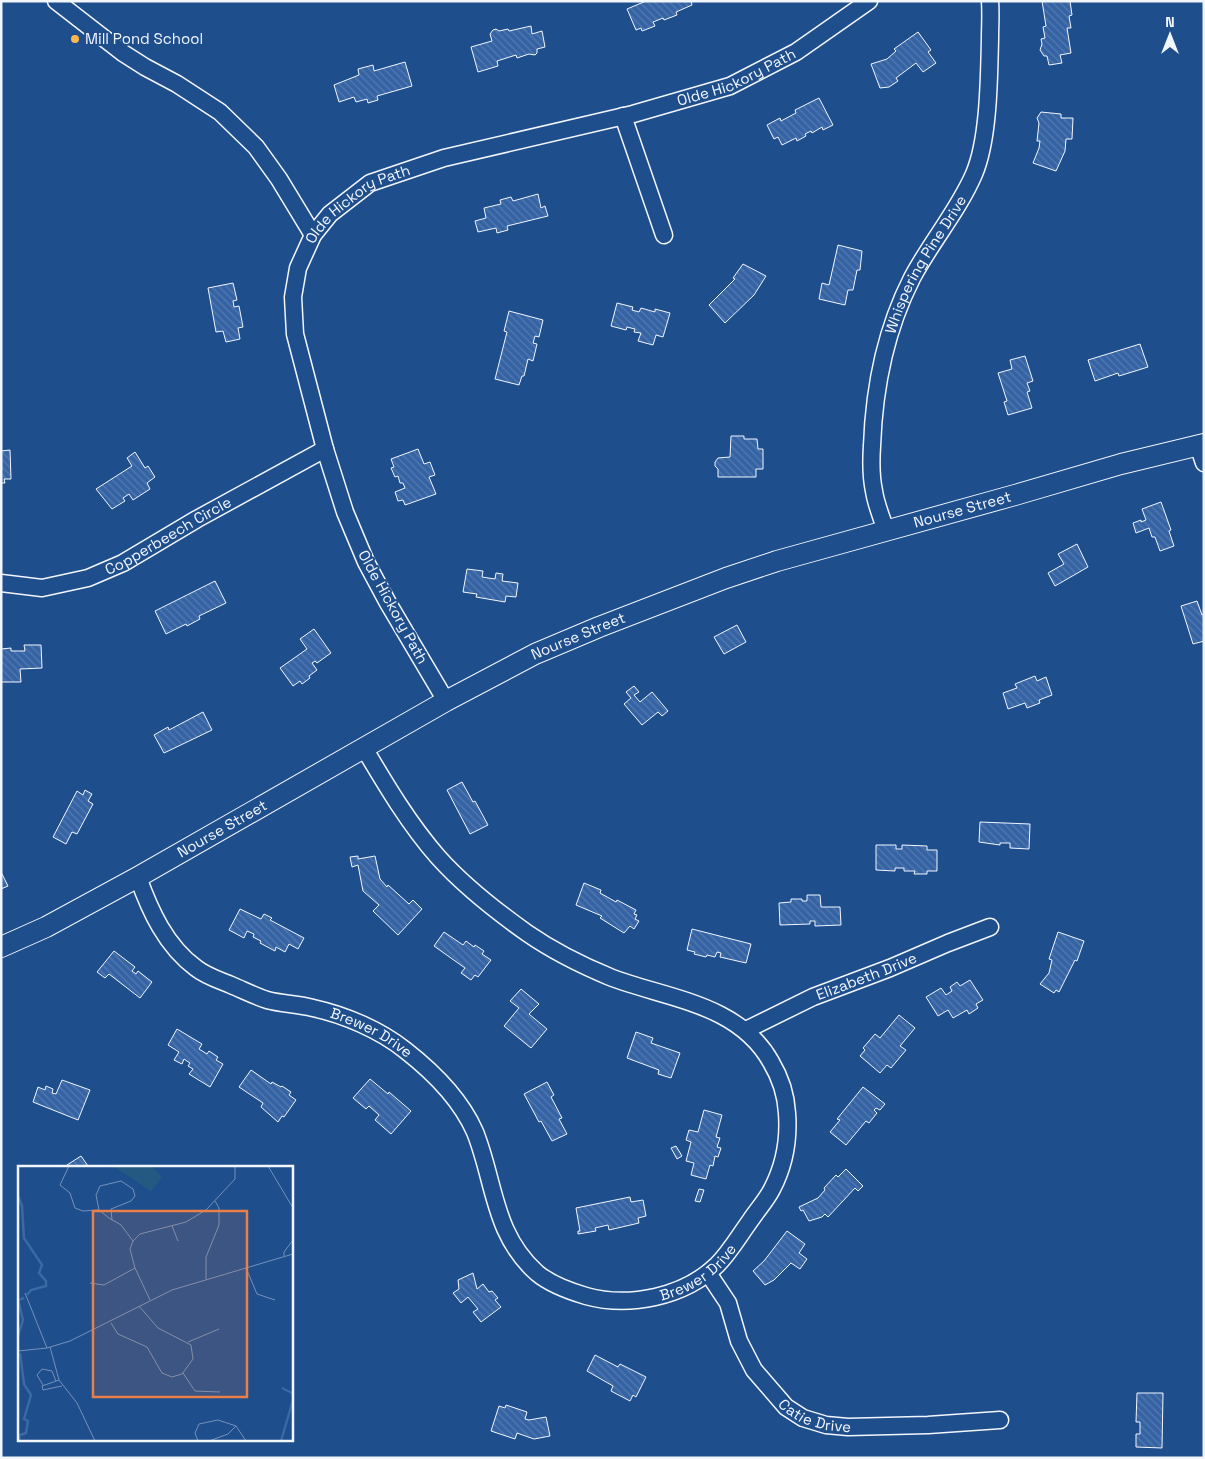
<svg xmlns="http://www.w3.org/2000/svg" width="1205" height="1459" font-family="'Space Grotesk',sans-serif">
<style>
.building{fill:url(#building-back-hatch);stroke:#f2f6ff}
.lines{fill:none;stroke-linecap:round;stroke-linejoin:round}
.minor-casing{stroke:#f2f6ff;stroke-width:19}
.major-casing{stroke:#f2f6ff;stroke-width:22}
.minor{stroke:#1f4e8c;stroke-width:16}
.major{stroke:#1f4e8c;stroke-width:20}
.poi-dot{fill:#ffb74d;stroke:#1f4e8c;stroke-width:2}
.labels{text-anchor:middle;stroke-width:4;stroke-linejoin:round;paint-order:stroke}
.poi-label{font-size:15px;fill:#f2f6ff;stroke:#1f4e8c;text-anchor:start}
.street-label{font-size:15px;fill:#f2f6ff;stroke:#1f4e8c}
.inset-river{fill:none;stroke:#3b69a3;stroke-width:2.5}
.inset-road{fill:none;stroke:#7391ba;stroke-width:1}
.view{fill:#ea8049;fill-opacity:0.15;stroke:#ea8049;stroke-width:2.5}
.inset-edge{fill:none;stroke:#f2f6ff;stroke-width:2.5}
</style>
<defs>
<pattern id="building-back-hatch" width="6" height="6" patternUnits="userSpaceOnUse" patternTransform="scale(1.25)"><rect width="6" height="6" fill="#3563a3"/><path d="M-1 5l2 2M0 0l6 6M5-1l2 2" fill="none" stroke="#537ab1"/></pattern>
</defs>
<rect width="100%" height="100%" fill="#1f4e8c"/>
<path class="building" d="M646,1H691L692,5L676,12L677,15L664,20L663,18L653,22L655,26L642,31L641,28L636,30L627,9Z
M1042,1H1070L1072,15L1069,16L1071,28H1067L1071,53L1060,55L1062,63L1049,65L1047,56H1044L1040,50L1042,44L1041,39L1045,38L1043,27L1046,26Z
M531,26L532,34L542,31L545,47L537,49V53L535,55L529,54L517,58L516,55L497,61L498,66L478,72L471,47L492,41L490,34L493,30L496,29L499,31L508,29L509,31Z
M918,32L931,50L928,52L936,63L923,72L916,63L896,78L898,81L889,87L880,88L871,64L887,59L896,51L894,49Z
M405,62L412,86L377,96L378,100L368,103L367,99L356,102L354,97L339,102L334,85L359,75L358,69L373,65L374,71Z
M819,98L833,125L823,130L822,127L812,133L811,131L805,134L806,136L797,141L796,138L782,145L778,137L774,139L767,125L780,118L781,121L796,113L795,110Z
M1041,112L1061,114V118H1073L1072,139H1066L1065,151L1056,171L1033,163L1039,148L1040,141H1037L1039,123L1037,118Z
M538,194L541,208L545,206L548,216L507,226L508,230L497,233L496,228L478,232L475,221L486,218L484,208L501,204L500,200L511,197L513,201Z
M838,245L862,251L860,270H857L853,290H848L845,305L819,299L822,283L829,285Z
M743,264L766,276L754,295L725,323L709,305L735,279L733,278Z
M233,283L237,300L233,301L234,307L239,306L243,327L238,328L240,339L226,342L223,331L216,332L208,288Z
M617,303L633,307L632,310L639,312L641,308L655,312V309L670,313L663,337L656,335L653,345L638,341L641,333L634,332L635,329L627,327L626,330L611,326Z
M509,311L543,320L539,337L535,336L533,343L537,344L533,361L528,359L524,376H522L519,385L495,379L507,332L504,331Z
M1140,344L1148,367L1119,376L1118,373L1095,381L1088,360Z
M1025,356L1033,381L1027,383L1030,391L1027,392L1032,408L1008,415L1004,402L1007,401L998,373L1012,369L1010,360Z
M731,436H744V439H757L758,449H763V469H756V477H718V469L715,466V462L718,458L730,457Z
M418,449L424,464L430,462L435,475L429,477L436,494L405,505L403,500L398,501L395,492L405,488L403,483H400L398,476L395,477L391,468L394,467L391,459Z
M10,450L11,479H4L5,483H1V451Z
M135,452L145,468L148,466L155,477L147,483L150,489L133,500L129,494L123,498L125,501L112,509L96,489L132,466L127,458Z
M1161,502L1171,530L1169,531L1174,546L1160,551L1155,537H1152L1149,528L1136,533L1133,523L1141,520V522L1146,520L1142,509Z
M1077,544L1088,567L1055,586L1048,573L1064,564L1058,554Z
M467,569L483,571L482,577L495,579L496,573L503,574L502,581L518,583L516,597L506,596L505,602L476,597L477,594L463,592Z
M215,581L226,603L199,616L200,619L187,626L186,624L166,634L155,611Z
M1197,601L1202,615L1204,614V641L1193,644L1181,606Z
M737,625L746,642L724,654L714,637Z
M314,629L331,653L317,663L315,661L312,663L317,670L309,676L310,678L302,684L300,681L293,686L280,668L307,649L300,639Z
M24,645H41L42,668L20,669L21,682H1V649L11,648V651H25Z
M1035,676L1037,681L1046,677L1052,695L1039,700L1040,703L1027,708L1025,703L1008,709L1003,693L1017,688L1015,684Z
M634,686L639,692L634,695L640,702L652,692L668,711L662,716L658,712L642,725L624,704L631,698L626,692Z
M203,712L212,730L164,753L154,735L168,727L169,730Z
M462,782L473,802L475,801L488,825L470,834L447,790Z
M85,790L92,794L88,801L93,804L77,834L72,832L66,844L53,837L77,791L83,795Z
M980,822L1030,824L1029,849L1010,848V843H1000V845L979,842Z
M876,845H896V849H902V845L927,846V850H937V871H927V874H914L915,871H904V868H895V871L876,870Z
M358,856V859L375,856L380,879L387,887L388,885L409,904L413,900L422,909L398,935L373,911L379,905L363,891L358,865L352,867L350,857Z
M1,872L8,886L1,889Z
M584,883L601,890L600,893L616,902L617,900L636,910L634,914L637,915L635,919L639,921L634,929L630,926L624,933L600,918L602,916L576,905Z
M807,895H820L821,907H840L841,925L815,926V921H810V924L780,925L779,903L791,902V899H802V901H807Z
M240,909L261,919L264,914L272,918L270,920L304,938L298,949L289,944L285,952L276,947L275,951L260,943L261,941L253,937L254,934L247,931L244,938L229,930Z
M692,929L751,944L746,963L720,957L721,953L717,952L715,957L707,955L706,957L694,954L695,952L687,950Z
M444,932L463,945L466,941L474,947L475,945L484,951L482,954L491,960L478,977L475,975L471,980L461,973L465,968L434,946Z
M1058,932L1084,941L1077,961L1075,960L1059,992L1056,990L1054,993L1040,984L1049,973L1052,960L1049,959Z
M114,951L135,967L132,971L136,974L138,971L152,982L140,998L109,974L105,978L97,972Z
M970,980L983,1000L976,1004L978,1008L969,1014L967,1010L953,1018L948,1010L938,1016L926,997L941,988L946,995L952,991L950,987L957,982L960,986Z
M521,989L539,1004L529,1014L547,1029L531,1048L504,1026L519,1008L510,1001Z
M899,1015L915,1028L900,1046L906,1050L891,1068L887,1065L880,1073L860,1056L865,1050L863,1048L875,1034L880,1038Z
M177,1029L202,1044L199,1049L207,1054L209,1051L218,1057L216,1060L223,1064L210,1087L189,1074L193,1069L188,1066L190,1063L184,1059L182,1064L174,1060L179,1052L168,1045Z
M636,1032L653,1038L651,1043L680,1053L671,1078L658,1074L659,1070L627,1058Z
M251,1070L271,1084L272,1082L281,1087L282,1086L291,1092L289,1095L296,1100L284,1117L282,1116L278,1122L261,1107L263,1103L239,1087Z
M370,1079L388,1094L389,1092L411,1111L391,1134L375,1120L379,1115L369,1106L366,1109L353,1098Z
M62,1080L90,1090L78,1120L33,1102L38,1087L45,1090L46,1086L53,1089L52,1093L56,1094Z
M547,1082L554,1095L551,1097L562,1118L559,1119L567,1134L552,1141L541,1121L539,1122L524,1094Z
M863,1087L885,1104L880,1110L876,1108L874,1110L877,1113L869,1123L866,1121L846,1145L830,1132L840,1120L837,1119Z
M704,1110L722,1115L716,1137L720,1138L717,1147L721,1148L718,1157L715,1156L713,1166L710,1165L706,1179L691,1175L694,1163L686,1161L691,1142L686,1140L689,1130L698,1132Z
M676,1146L682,1156L677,1159L671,1148Z
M81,1156L88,1166L85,1168H69L67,1165Z
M846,1169L863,1186L858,1191L855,1188L828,1217L825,1214L822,1217L809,1221L803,1210L801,1211L799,1207L818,1198L825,1190L824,1188L836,1175L838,1177Z
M699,1189L704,1190L700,1202L695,1201Z
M630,1197L631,1202L643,1200L646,1216L638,1218L639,1223L609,1230L608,1225L595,1228L596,1231L578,1234V1231H580L576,1208Z
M787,1231L805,1244L799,1253L807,1259L800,1269L791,1263L774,1280L765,1285L753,1271L764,1261Z
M473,1273L477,1289L483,1284L489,1292L492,1291L498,1298L495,1300L501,1307L481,1322L473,1312L478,1309L468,1297L461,1303L453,1293L459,1289L458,1280Z
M595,1355L618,1367L620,1364L646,1377L636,1397L633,1395L630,1401L611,1391L613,1386L587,1371Z
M1137,1393H1163L1162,1448L1136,1447V1434H1140V1422H1136Z
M506,1405L527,1412L525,1419L529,1420L546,1417L550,1436L534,1439L517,1433L515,1439L491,1431L499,1406L505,1408Z"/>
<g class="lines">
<g class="minor-casing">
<g id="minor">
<path d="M56,1L123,53L145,67L177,84L220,112L256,147L279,179L313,235"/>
<path d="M623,116L664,235"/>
<path d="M1198,445L1204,463"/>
<path id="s1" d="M886,531C882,518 876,505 874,491C871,477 871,461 872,446C874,389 886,329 912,278C931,242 958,211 974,174C989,139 989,77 990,39C990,27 991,13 990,1"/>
<path id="s2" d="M1,583L42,588L88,578L123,563L197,519L325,449"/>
<path id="s3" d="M446,701L388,603L366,562L345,512L325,449L295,334L293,297L298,268L313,235L330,214L370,183L444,158L633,114L730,86L796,52L869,1"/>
<path id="s4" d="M138,877C150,911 166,946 196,968C206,976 219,980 231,985C243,990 255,996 267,1000C282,1004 298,1004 313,1008C345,1015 380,1030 405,1050C432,1071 461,1100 475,1132C495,1182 493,1234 537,1273C550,1284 569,1291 586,1296C629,1308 684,1297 717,1265C730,1252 739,1236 750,1221C757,1210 766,1201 772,1189C784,1166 789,1139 787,1113C786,1095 780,1077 771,1062C738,1003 667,999 610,977C581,965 553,951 527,933C496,911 464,886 438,857C409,824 386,785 364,748"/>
<path id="s5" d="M746,1030L813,997L890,968L948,943L990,927"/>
<path id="s6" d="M708,1273L728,1303L739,1341L754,1370L786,1407L803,1418L826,1425L848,1427L928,1425L1000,1420"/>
</g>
</g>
<g class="major-casing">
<g id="major">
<path id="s7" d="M1,947L46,927L138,877L446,701L535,654L599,627L726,578L777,561L1015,495L1121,464L1204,444"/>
</g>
</g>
<use href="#minor" class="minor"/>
<use href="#major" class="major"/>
</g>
<circle class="poi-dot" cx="75" cy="39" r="5"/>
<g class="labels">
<g class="poi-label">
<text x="85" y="44">Mill Pond School</text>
</g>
<g class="street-label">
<text dy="5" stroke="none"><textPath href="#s3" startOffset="962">Olde Hickory Path</textPath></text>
<text dy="5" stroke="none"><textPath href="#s3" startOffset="558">Olde Hickory Path</textPath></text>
<text dy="5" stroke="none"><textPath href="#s1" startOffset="279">Whispering Pine Drive</textPath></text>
<text dy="5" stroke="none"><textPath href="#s7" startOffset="1061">Nourse Street</textPath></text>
<text dy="5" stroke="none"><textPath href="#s2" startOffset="179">Copperbeech Circle</textPath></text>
<text transform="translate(393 607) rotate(61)" y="5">Olde Hickory Path</text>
<text dy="5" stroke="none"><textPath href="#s7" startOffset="656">Nourse Street</textPath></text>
<text dy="5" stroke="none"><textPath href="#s7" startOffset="251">Nourse Street</textPath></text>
<text dy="5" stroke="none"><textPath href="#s5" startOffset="132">Elizabeth Drive</textPath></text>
<text dy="5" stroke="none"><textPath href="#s4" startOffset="298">Brewer Drive</textPath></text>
<text dy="5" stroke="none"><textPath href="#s4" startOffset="776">Brewer Drive</textPath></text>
<text dy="5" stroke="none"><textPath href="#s6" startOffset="188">Catie Drive</textPath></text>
</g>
</g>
<g transform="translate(18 1166)">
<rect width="275" height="275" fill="#1f4e8c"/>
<path d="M95,0H133L144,11L133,25Z" fill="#245a82"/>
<path class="inset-river" d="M0,30L4,40L6,72L24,99L21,107L28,115V120L13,124L9,129M0,170L5,154L0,134L6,132M264,222L274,227L275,231M1,275L2,269L8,267L10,255L6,253L13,229L6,218L2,187M263,275L275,234"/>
<path class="inset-road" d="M51,0L42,19L52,27L57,42L65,45L81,44M250,0L275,42M94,54L93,43L113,35L117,30L115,23L103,15L82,20L78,29L81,44L91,52L94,54L98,56L103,59L115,75M154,60L160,75M266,90V86L275,74M228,102L239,128L257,134M188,113V91L201,59V42L197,35M72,117L86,119L117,102M7,127L29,182M132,134L117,102L112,83L115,75L122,68L168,56L188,44L217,13V0M93,157L100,168L129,181L144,207L154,211L164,208L175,193L173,179L140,162L121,140M170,176L201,163M32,181L41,214L59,237L77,275M0,185L29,182L52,175L154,124L275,88M165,207L177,225L202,226M41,214L24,220L25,224L44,220M25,219L19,209L24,203L34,205L38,215M180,275L177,267L181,258L200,254L218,260L228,275M191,275L210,268L218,260"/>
<path class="view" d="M75,45H229V231H75Z"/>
<rect width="275" height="275" class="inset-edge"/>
</g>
<rect width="1205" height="1459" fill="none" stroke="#f2f6ff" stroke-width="5"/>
<g transform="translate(1170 35)" stroke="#1f4e8c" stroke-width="4" paint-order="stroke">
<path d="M0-4L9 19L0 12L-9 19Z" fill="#f2f6ff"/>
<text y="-8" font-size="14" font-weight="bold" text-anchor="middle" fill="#f2f6ff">N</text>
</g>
</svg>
